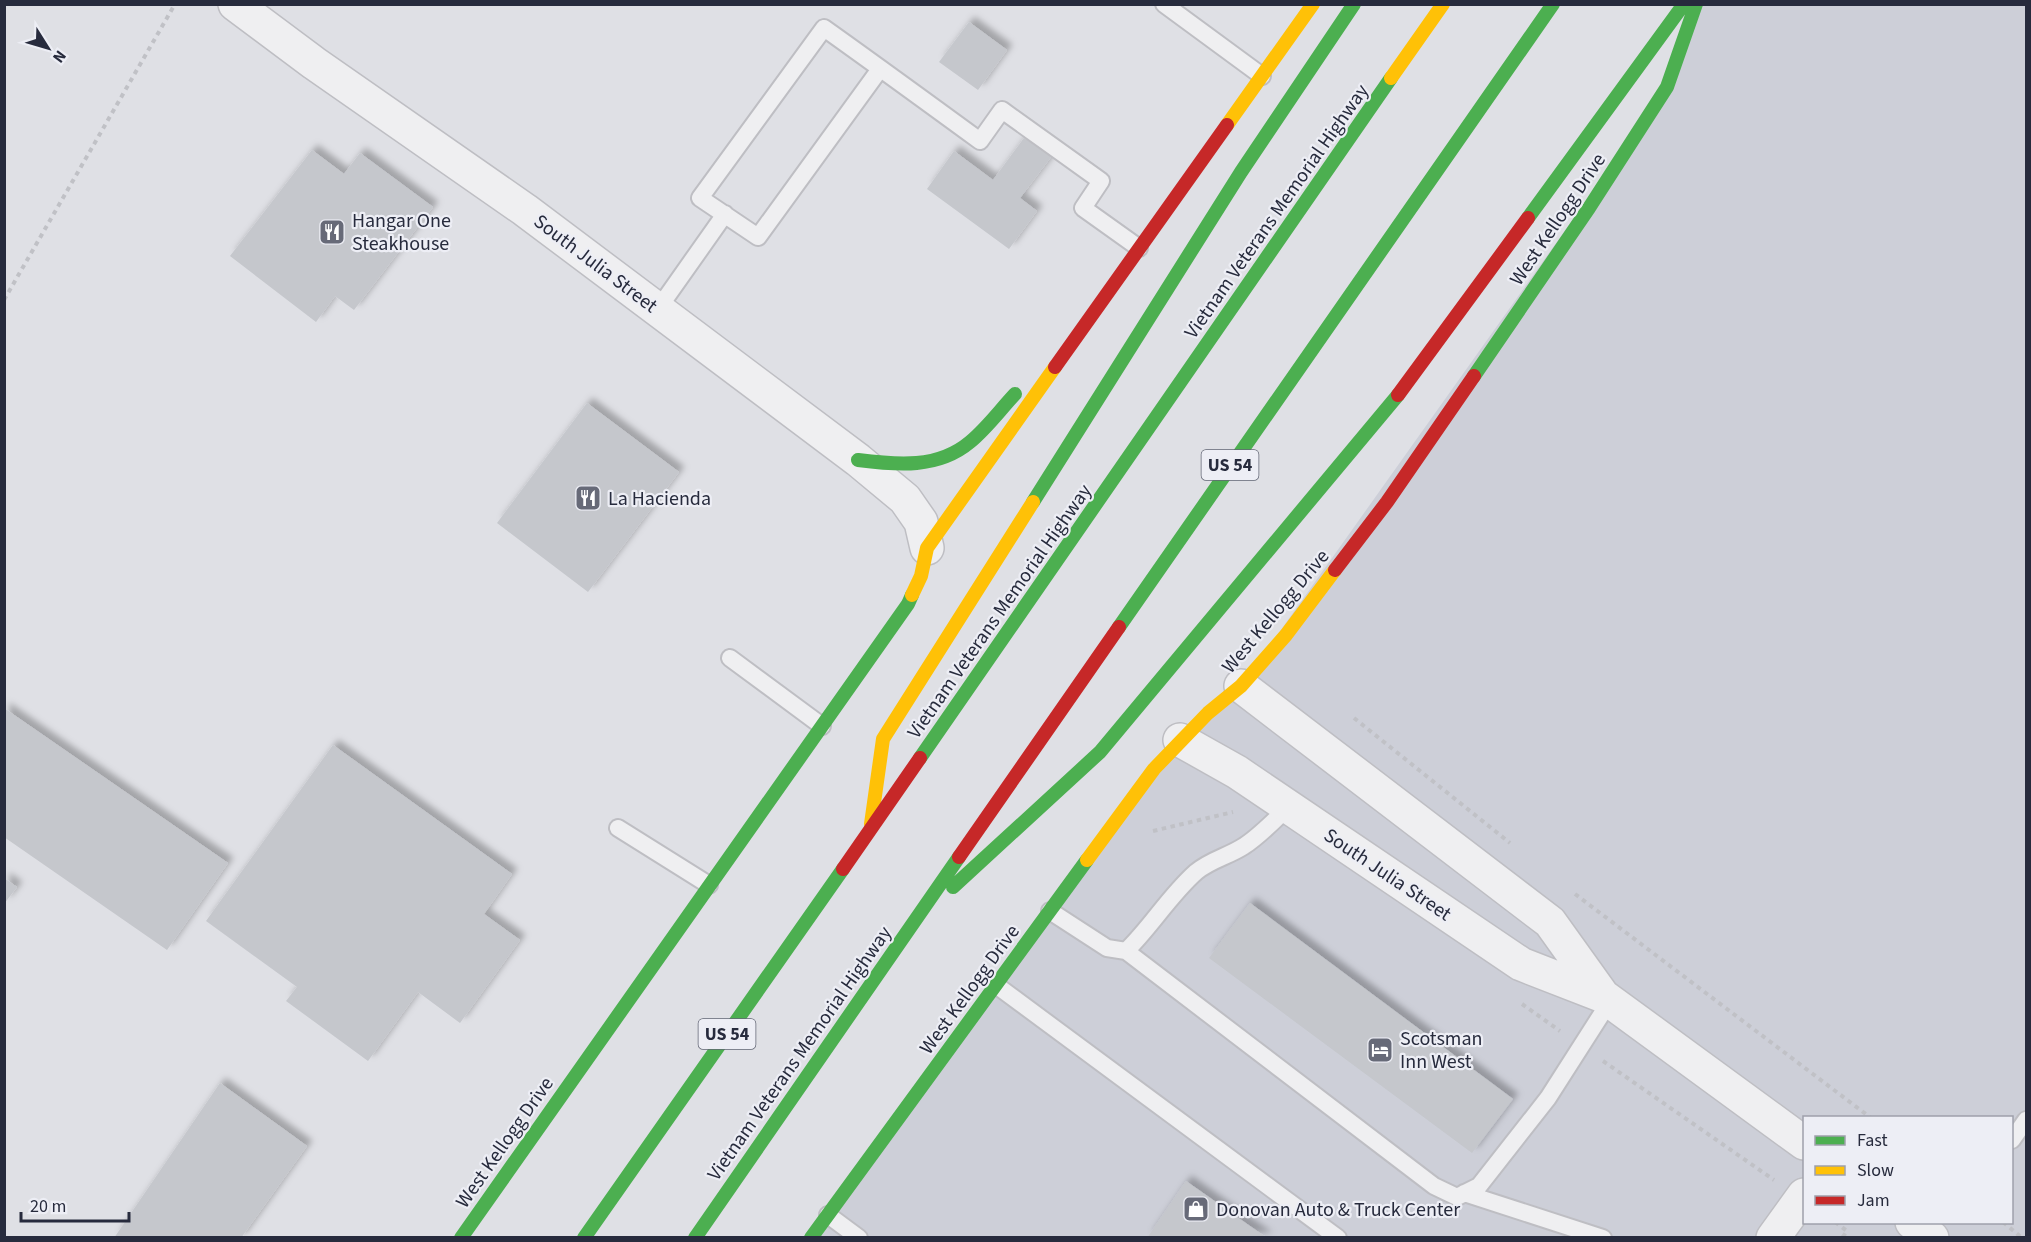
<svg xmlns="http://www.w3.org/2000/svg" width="2031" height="1242" font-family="'Source Sans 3',sans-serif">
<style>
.built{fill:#cdcfd8;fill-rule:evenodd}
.building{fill:#c5c7cc;filter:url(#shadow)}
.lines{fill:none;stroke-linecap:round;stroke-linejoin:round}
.lane-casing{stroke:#bebec3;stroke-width:20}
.street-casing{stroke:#bebec3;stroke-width:36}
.path{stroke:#c0c1c6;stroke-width:4;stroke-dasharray:4.5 4.5;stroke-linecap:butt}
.lane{stroke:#efeff1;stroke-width:16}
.street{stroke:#efeff1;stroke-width:33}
.fast{stroke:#4caf50;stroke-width:14}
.slow{stroke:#ffc107;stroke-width:14}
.jam{stroke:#c62828;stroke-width:14}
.labels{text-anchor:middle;stroke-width:4.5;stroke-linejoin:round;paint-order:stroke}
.shield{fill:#edeef5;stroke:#626674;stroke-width:1.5}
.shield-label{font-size:18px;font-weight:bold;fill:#272b3d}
.street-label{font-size:20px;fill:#272b3d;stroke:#edeef5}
.poi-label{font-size:20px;fill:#272b3d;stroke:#edeef5;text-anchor:start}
</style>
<defs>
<filter id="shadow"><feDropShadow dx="5.5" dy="-5.5" stdDeviation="3" flood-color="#0004"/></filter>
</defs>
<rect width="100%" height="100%" fill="#dfe0e5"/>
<path class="built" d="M1696,5H2026V1237L813,1238L1154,769L1241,686L1667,87ZM1804,1118H2012V1222H1804Z"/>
<path class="building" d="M969,22L1007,50L978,90L939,62Z
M1024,138L1051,157L1020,198L1037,211L1009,249L927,189L954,151L993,180Z
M312,150L344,174L360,153L433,207L354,310L335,296L316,322L230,256Z
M587,403L679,472L588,592L497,523Z
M4,708L228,863L167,950L4,837Z
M333,745L512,874L484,914L520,940L460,1023L418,992L368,1061L286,1001L297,987L206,921Z
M4,878L17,887L4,904Z
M1250,903L1513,1099L1472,1153L1209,958Z
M220,1083L307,1146L241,1238H114Z
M1186,1181L1267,1238H1147Z"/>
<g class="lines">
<g class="lane-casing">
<path id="lane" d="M1164,4L1262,76
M880,69L758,237L700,198L824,28C876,65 928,103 980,141L1002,110L1101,181L1083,208L1139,248
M658,309L725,214
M730,658L822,726
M618,828L709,885
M1050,911L1107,948L1126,951C1151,927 1169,896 1196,872C1210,860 1229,856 1244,846C1260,836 1275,819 1289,807
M1126,951L1434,1186L1457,1197L1479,1186L1548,1098L1610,1001
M996,985L1338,1238
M2012,1140L2026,1120
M1464,1193L1603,1238
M828,1215L859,1238"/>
</g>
<g class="street-casing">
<path id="street" d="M235,4L314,63L525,210L858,460L905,499L921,522L927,548
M1241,686L1550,922L1603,996
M1180,740L1237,772L1521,964L1603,996L1804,1143
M1912,1222L1932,1238
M1773,1238L1804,1195"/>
</g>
<path class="path" d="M4,300L175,4
M1354,718L1510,843
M1153,831L1233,812
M1575,894L1871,1118
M1522,1004L1560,1031
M1603,1061L1774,1180
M1835,1222L1847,1231L1842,1238
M2003,1222L2022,1238"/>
<use href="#lane" class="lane"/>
<use href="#street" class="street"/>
<path class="fast" d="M1528,218L1684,4
M1474,376L1589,208L1667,87L1696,4
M858,460C897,465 938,469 970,442C987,428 1000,410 1015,394
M1033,502L1241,172L1354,4
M1119,627L1553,4
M920,758L1391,78
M953,887L1100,752L1398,395
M461,1238L908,604L912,595
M584,1238L843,869
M695,1238L959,857
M811,1238L1087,860"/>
<path class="slow" d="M1391,78L1443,4
M1227,125L1313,4
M912,595L921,576L927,548L1055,367
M871,824L883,739L1033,502
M1087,860L1154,769L1208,713L1241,686L1286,635L1335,570"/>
<path class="jam" d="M1055,367L1227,125
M1398,395L1528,218
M1335,570L1387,502L1474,376
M959,857L1119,627
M843,869L920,758"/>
</g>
<defs>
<g id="restaurant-square" transform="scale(1.35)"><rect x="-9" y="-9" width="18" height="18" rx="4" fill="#676a78" stroke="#edeef5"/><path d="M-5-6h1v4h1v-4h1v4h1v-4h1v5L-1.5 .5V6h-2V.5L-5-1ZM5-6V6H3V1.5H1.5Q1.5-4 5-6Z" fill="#fff"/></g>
<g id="hotel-square" transform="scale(1.35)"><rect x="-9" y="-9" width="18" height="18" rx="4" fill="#676a78" stroke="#edeef5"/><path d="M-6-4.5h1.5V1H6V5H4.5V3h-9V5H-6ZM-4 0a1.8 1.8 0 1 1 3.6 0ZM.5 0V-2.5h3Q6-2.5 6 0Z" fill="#fff"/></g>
<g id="shop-square" transform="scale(1.35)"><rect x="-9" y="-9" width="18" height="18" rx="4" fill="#676a78" stroke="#edeef5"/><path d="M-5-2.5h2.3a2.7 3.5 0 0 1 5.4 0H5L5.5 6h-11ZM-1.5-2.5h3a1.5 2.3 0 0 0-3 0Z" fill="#fff"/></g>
</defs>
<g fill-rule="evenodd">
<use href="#restaurant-square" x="332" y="232"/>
<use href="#restaurant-square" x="588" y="498"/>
<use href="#hotel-square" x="1380" y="1050"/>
<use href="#shop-square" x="1196" y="1209"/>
</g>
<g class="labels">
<g class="shield">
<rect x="1201.5" y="450" width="57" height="30" rx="4.5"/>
<rect x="698.5" y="1019" width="57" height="30" rx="4.5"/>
</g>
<g class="shield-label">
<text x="1230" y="471">US 54</text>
<text x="727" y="1040">US 54</text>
</g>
<g class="street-label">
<text transform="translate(1276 211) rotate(-55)" y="7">Vietnam Veterans Memorial Highway</text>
<text transform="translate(1557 219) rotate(-56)" y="7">West Kellogg Drive</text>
<text transform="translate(596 263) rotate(37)" y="7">South Julia Street</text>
<text transform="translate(999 611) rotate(-55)" y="7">Vietnam Veterans Memorial Highway</text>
<text transform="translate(1275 611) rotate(-50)" y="7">West Kellogg Drive</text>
<text transform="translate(1388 874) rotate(34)" y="7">South Julia Street</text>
<text transform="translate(969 989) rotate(-54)" y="7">West Kellogg Drive</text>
<text transform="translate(799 1053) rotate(-55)" y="7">Vietnam Veterans Memorial Highway</text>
<text transform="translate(504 1142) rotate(-55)" y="7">West Kellogg Drive</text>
</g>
<g class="poi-label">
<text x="352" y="227">Hangar One<tspan x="352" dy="23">Steakhouse</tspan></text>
<text x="608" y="505">La Hacienda</text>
<text x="1400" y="1045">Scotsman<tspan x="1400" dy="23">Inn West</tspan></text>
<text x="1216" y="1216">Donovan Auto &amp; Truck Center</text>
</g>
</g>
<rect width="2031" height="1242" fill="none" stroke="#272b3d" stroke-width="12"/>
<rect x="1803" y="1116" width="210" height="108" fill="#edeef5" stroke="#9ea0ab" stroke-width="1.5"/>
<rect x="1815" y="1136" width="30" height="9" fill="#4caf50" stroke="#9ea0ab" stroke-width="1.5"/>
<text x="1857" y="1146" font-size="18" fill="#272b3d">Fast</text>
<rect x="1815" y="1166" width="30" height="9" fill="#ffc107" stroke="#9ea0ab" stroke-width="1.5"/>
<text x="1857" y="1176" font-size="18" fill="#272b3d">Slow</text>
<rect x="1815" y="1196" width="30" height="9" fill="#c62828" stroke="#9ea0ab" stroke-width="1.5"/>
<text x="1857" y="1206" font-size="18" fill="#272b3d">Jam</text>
<g transform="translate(48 48) rotate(127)" stroke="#edeef5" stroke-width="4.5" paint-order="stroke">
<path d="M0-4.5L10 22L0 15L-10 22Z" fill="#272b3d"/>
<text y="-9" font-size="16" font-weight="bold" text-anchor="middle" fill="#272b3d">N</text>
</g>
<path d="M21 1212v9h108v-9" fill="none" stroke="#272b3d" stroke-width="3"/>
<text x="30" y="1212" font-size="18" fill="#272b3d" stroke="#edeef5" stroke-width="4.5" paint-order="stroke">20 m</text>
</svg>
